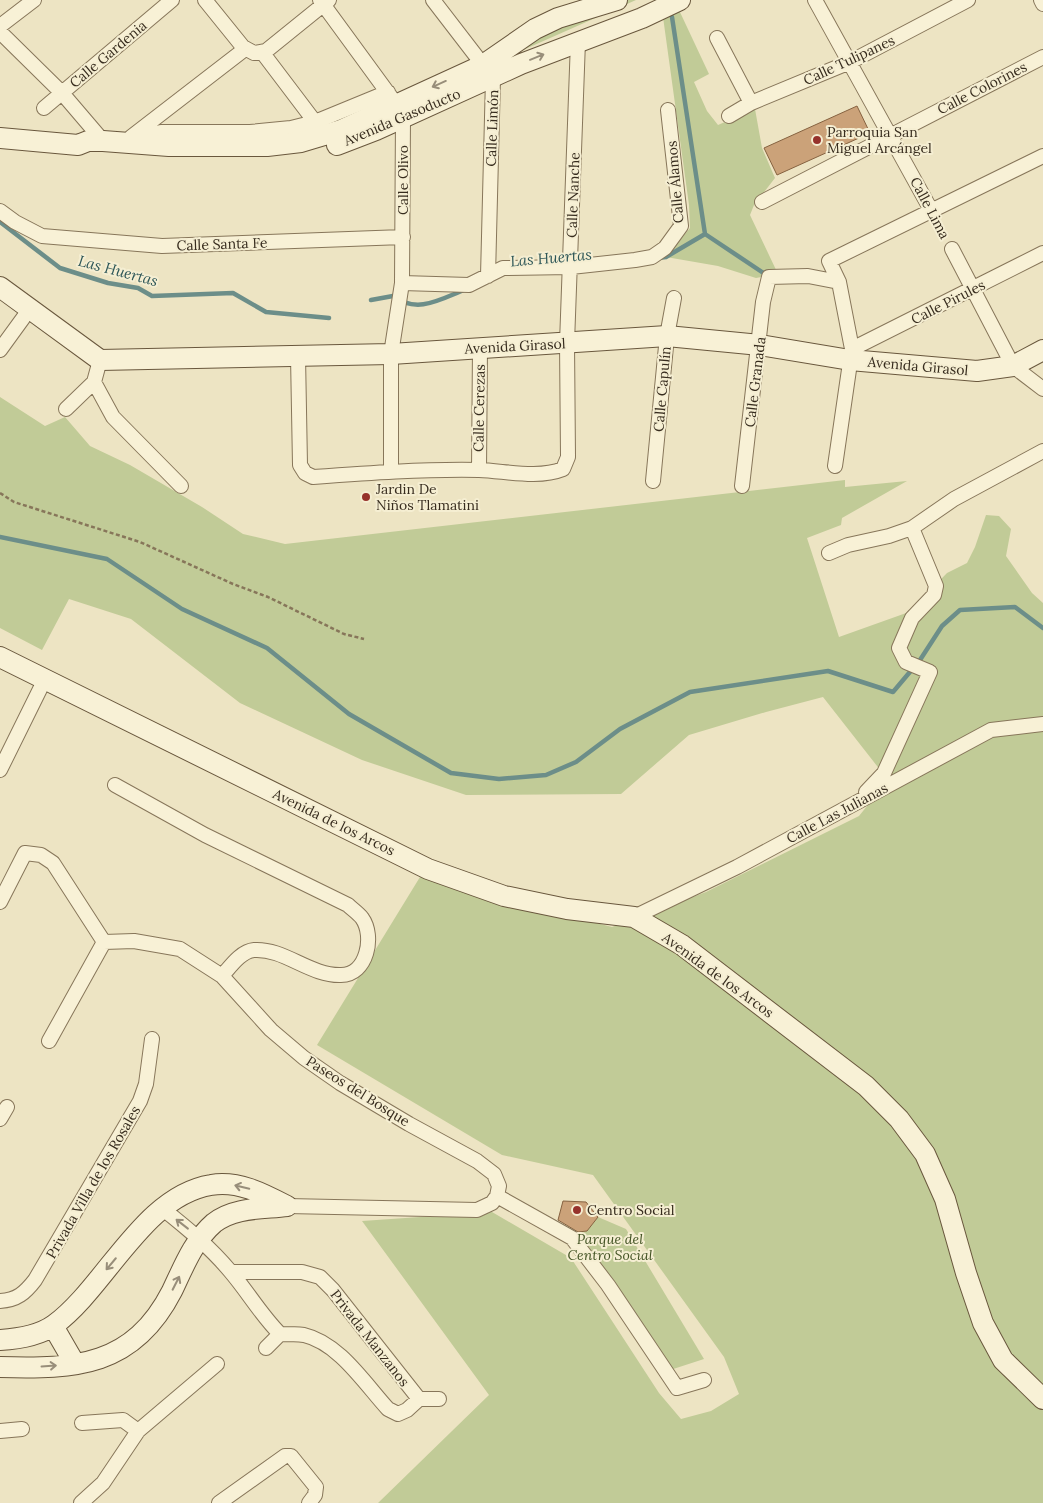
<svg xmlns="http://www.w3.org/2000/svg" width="1043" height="1503" font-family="Lora,serif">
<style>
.green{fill:#c1cb97}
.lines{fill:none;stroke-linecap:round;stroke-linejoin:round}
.stream{stroke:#6c8e89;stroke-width:4.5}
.building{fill:#cba279;stroke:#866240}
.street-casing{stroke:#87765a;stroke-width:16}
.secondary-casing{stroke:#69573d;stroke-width:22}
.path{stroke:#87765a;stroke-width:2.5;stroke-dasharray:4 2.5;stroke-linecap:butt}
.street{stroke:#f8f1d6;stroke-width:14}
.secondary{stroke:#f8f1d6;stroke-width:20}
.oneway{stroke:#988e7a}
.poi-dot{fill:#96322b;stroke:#f5eed2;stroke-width:2}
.labels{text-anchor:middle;stroke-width:4;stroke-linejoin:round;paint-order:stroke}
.street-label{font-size:14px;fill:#372c1e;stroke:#f5eed2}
.poi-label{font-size:14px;fill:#372c1e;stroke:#f5eed2;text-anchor:start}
.park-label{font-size:14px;font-style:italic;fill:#445425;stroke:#f5eed2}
.water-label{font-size:15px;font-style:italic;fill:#2d5657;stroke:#f5eed2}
</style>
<rect width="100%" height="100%" fill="#ede4c3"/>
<path class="green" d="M618,0H636L523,50L511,53L559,19Z
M679,10L709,74L694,82L707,111L718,125L755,109L762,148L775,178L754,205L750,215L778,274L756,278L718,266L666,257L690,228L689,205L663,17Z
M0,397L45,426L65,417L90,446L130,465L202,507L243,534L285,544L845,480V487L907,481L842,518L841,525L807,538L839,637L909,612L947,573L967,563L975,547L986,515L999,516L1011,529L1006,556L1032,593L1043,603V1503H378L489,1395L362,1221L492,1212L571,1258L659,1393L681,1419L711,1411L739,1394L724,1357L593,1175L502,1155L317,1045L420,877L612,927L706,892L859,816L888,780L823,697L766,712L689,735L621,794L466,795L362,760L240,703L131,619L69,599L42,650L0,628Z
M598,1217L626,1229L704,1359L664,1372L572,1232L587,1231Z"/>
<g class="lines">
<path class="stream" d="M672,17L705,234L768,276
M0,222L60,268L108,283L138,288L152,296L233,293L266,312L329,318
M658,258L666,257L705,234
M371,300L393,296C417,314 439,300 464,290
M0,537L107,559L182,609L267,648L349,714L451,773L499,779L546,775L576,762L620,729L690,692L828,671L893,692L920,660L942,626L960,610L1015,607L1043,628"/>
</g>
<path class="building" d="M857,106L870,133L777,175L764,148Z
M563,1201L586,1202L598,1217L587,1231L578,1232L558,1220Z"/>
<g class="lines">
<g class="street-casing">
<path id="street" d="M205,0L243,47L254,53L266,51L329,0
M320,0L396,104L403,117L402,283L391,354V471
M433,0L493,78L488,276
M815,0L931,210
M1041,0L1043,4
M0,26L34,0
M0,32L62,93L103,141
M717,38L751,103
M262,52L315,122
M44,108L172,0
M729,116L751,103L850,62L968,0
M131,137L245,49
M135,139L161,132H250L291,128L315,122L388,92
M762,202L1043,57
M0,211L15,222L42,236L162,246L403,237
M952,249L1013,366L1043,389
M402,283L469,285L503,268L571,267L635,260L652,257L665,248L681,226L668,110
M852,349L1043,253
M0,350L29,310
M298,356L300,465L305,473L313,477C368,473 423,469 479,470C506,471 538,479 563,469L568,457L567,343L578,41
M100,360L94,382L113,417L181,486
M66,409L94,382
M835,466L852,349L839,282L829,261L1043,156
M479,470L480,347
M653,481L667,336L674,298
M742,486L763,302L769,277L808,276L839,282
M829,553L848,545L889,536L912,528L954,499L1043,451
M0,770L44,681
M115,785L205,835L348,905C352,909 358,913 362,918C375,936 367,975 341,975C310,976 284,948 254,950C241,951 230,967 222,976
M866,792L884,773L930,672L906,662L899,648L912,618L934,595L936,586L912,528
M0,902L25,853L41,855L53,863L104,942
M634,917L737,867L991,730L1043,724
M104,942L134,941L180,949L222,976L271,1030L304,1058L340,1083L409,1124L477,1161L494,1174L499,1186L497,1196L492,1203L477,1210L287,1206
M49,1041L104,942
M0,1119L7,1107
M497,1196L572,1238L608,1285L677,1388L704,1380
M163,1209C187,1228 210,1247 230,1271C248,1292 261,1315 280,1334
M231,1272H302L320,1277L333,1290L419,1399H439
M0,1301C17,1300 25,1293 35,1280L140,1101L146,1084L152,1039
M266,1348L280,1334C288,1334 296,1334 304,1335C339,1343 365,1384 388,1409L398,1414L407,1410L419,1399
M82,1423L123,1420L138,1431
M0,1431L22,1429
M81,1503L103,1483L138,1431L217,1364
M219,1503L285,1456H291L316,1487L315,1495L309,1503"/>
</g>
<g class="secondary-casing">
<path id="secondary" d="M0,138L78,145L88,141H103L169,146H267L301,142L341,130L483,65L535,29L558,18L617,0
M337,145L376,130L521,64L642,18L680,0
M0,287L100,360L391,354L667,336L760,345L850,360L977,371L1013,366L1043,350
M0,657L428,869L504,896L567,909L634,917L682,945L866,1086L899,1119L925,1154L945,1199L966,1273L983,1323L1003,1360L1043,1399
M53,1326L75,1364
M0,1340C17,1339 40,1335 54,1325C106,1287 143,1196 211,1185C238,1180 264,1194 287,1206
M0,1367C76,1369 133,1367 172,1291C183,1268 194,1240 214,1223C234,1207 263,1209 287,1206"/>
</g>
<path class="path" d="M937,221L946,238
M0,493L14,502L140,542L233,584L268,597L344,634L364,639"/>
<use href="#street" class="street"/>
<use href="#secondary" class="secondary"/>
</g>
<defs><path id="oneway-shaft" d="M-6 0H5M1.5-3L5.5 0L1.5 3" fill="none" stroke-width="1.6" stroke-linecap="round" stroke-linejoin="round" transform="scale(1.25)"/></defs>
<g class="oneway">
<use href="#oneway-shaft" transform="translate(537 57) rotate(-22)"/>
<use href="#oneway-shaft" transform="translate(439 84) rotate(156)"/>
<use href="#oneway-shaft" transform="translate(242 1187) rotate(-167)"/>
<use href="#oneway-shaft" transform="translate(182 1224) rotate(-142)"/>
<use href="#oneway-shaft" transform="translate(111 1264) rotate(130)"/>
<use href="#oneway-shaft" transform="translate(176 1283) rotate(-63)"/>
<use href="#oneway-shaft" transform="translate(49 1366) rotate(-4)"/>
</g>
<g class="poi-dot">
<circle cx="817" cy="140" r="5"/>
<circle cx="366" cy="497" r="5"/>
<circle cx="577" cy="1210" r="5"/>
</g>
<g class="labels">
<g class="street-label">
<text transform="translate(108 54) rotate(-40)" y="5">Calle Gardenia</text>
<text transform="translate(849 60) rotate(-25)" y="5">Calle Tulipanes</text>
<text transform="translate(982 88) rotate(-27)" y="5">Calle Colorines</text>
<text transform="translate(402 117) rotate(-23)" y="5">Avenida Gasoducto</text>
<text transform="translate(492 128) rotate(-88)" y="5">Calle Limón</text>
<text transform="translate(403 180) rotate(-90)" y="5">Calle Olivo</text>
<text transform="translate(675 182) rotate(-95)" y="5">Calle Álamos</text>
<text transform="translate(573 195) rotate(-88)" y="5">Calle Nanche</text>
<text transform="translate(930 208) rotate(62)" y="5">Calle Lima</text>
<text transform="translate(222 244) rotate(-2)" y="5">Calle Santa Fe</text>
<text transform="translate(948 302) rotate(-27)" y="5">Calle Pirules</text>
<text transform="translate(515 346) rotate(-3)" y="5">Avenida Girasol</text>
<text transform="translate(918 366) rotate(5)" y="5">Avenida Girasol</text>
<text transform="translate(755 382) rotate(-83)" y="5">Calle Granada</text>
<text transform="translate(662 389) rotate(-85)" y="5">Calle Capulín</text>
<text transform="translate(479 408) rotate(-89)" y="5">Calle Cerezas</text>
<text transform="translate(837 813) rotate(-28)" y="5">Calle Las Julianas</text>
<text transform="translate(334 822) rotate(26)" y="5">Avenida de los Arcos</text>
<text transform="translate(718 975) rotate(36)" y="5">Avenida de los Arcos</text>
<text transform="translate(358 1091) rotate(32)" y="5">Paseos del Bosque</text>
<text transform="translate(93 1182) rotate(-60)" y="5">Privada Villa de los Rosales</text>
<text transform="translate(370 1338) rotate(52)" y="5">Privada Manzanos</text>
</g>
<g class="poi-label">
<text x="827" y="137">Parroquia San<tspan x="827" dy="16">Miguel Arcángel</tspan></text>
<text x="376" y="494">Jardin De<tspan x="376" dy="16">Niños Tlamatini</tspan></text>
<text x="587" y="1215">Centro Social</text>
</g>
<g class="park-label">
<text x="610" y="1244">Parque del<tspan x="610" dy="16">Centro Social</tspan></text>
</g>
<g class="water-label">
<text transform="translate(551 258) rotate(-5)" y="5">Las Huertas</text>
<text transform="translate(118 271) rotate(15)" y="5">Las Huertas</text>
</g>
</g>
</svg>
